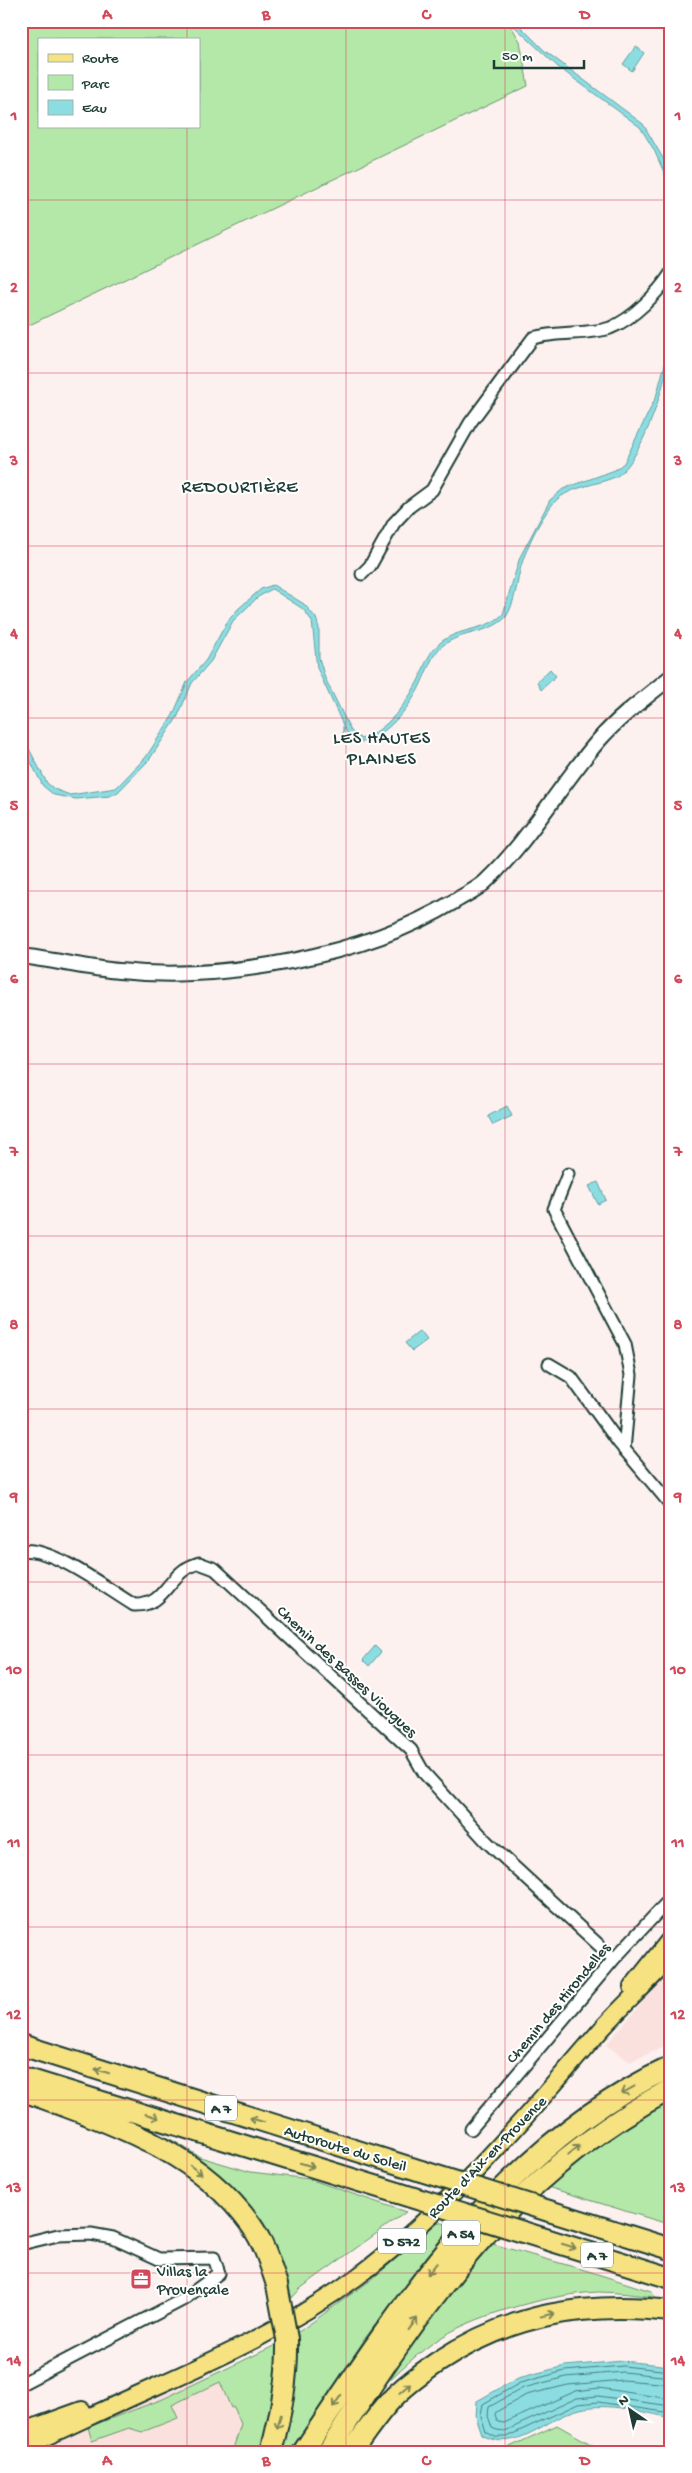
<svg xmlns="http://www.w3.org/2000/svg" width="692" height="2473" font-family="'Gochi Hand',sans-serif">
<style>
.built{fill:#fbe1dd}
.green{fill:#b4e8a9;stroke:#6a926e;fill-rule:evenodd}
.water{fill:#8bdde2;stroke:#609d9c}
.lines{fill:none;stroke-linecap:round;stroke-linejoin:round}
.shore{stroke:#4a7d7a;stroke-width:1}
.minor-casing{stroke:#1f3d34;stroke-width:15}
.tertiary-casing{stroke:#1f3d34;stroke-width:18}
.primary-casing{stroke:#1f3d34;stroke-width:20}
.motorway-casing{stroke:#1f3d34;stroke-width:24}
.minor{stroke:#fff;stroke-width:11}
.tertiary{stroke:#fff;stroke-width:14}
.primary{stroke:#f7e281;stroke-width:16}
.motorway{stroke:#f7e281;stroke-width:20}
.motorway-bridge-casing{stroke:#1f3d34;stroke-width:24;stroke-linecap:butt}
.motorway-bridge{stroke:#f7e281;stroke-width:20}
.oneway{stroke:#808757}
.grid{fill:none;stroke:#d1495b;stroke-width:1;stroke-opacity:0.55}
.labels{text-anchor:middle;stroke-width:4;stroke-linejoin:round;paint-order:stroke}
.shield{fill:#fff;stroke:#627771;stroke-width:1}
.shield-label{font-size:15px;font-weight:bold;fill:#1f3d34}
.street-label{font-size:16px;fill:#1f3d34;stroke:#fff}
.poi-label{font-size:16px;fill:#1f3d34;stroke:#fff;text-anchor:start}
.neighbourhood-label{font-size:18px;letter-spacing:1px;fill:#1f3d34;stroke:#fff}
.neatline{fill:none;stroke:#d1495b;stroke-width:2}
.grid-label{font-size:16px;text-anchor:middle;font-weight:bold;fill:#d1495b}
</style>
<rect width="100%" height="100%" fill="#fdf1f0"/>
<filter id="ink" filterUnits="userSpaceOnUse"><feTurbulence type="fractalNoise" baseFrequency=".02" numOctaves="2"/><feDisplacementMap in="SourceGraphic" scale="10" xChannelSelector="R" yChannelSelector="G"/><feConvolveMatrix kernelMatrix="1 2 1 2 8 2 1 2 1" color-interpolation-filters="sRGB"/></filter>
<g filter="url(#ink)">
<path class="built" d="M671,1969V2044L630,2062L606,2045Z
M234,2365L239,2373L245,2452H27Z"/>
<path class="green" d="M21,21H475L511,26L520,41L528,86L21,329ZM39,39H199V126H39Z
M671,2099V2225L544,2186L591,2148Z
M160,2135L174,2141L200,2157L251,2172L309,2179L406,2212L301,2288L292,2298L282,2267L269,2242L158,2138Z
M438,2222L452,2226L366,2337L290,2452H278C288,2412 299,2374 297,2333L371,2280Z
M489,2243L588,2271L651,2291L655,2297C636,2295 617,2292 598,2292C553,2294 480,2313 442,2337C418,2352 398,2372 378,2391L431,2317Z
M282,2342L265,2452H232L241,2424L234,2407L231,2408L220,2382L172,2405L178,2418L142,2432L129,2428L92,2441L88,2427L163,2399Z
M557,2425L605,2452H499Z"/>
<path class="water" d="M492,21L517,23L545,51L643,124L664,160L671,177V188L654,150L640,127L558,67L514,26Z
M636,46L644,53L632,71L623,64Z
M671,342C671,370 642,462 617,476C597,486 566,486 552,505C539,521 527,546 521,566C517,582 515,603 506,617C488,636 456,630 438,650C430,660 425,676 419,688C409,708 385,737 362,742L351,739L344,728L343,733V725L317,668L312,621L303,609L272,589L258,597L233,621L211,661L192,683L177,718L149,760L118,792L110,796L76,799L54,795L43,786L21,743V738L27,745L47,783L54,789L70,795L116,788L146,757L173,715L187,682L206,660L227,622L238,609L261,589L273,585L304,604L316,618L319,628V658L325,678L351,731L361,739C386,732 408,701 419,679C424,668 427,656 435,648C453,626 485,633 503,614L520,557L550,500L563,489L615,470L624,463L656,397Z
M550,669L556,676L541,690L537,682Z
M507,1106L512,1116L493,1125L488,1116Z
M598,1182L606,1200L598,1204L589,1186Z
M420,1331L427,1340L412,1351L405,1343Z
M375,1646L381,1652L369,1666L363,1660Z
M623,2361L671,2366V2418C643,2412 608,2402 580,2409C547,2417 516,2455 482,2435L476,2417L477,2401L518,2378L565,2366Z"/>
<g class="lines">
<path class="shore" d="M671,2371L623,2366L565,2371L520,2383L483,2404L481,2416L486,2432L495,2437H506L578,2404L598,2402L671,2413
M671,2377L623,2372L566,2377L523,2388L489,2407L488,2416L492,2428L497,2430L505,2431L577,2398L598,2396L671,2406
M671,2384L623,2380L568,2385L526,2395L496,2412L495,2415L498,2422L504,2423L576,2391L599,2388L671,2399"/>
<g class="minor-casing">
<path id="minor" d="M362,574L370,566L394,523L409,507L432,490L470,423L533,338C556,331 590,335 610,328C633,319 658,293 671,273
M568,1174L554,1209L625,1344L631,1375L624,1450
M549,1364L571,1377L619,1443L671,1505
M21,1551C50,1545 107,1589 134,1605C162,1606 165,1584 184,1570C188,1567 194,1565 199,1563L215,1569L411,1750L424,1773L487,1842L614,1959
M471,2129L614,1959L671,1898
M21,2244L58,2235L91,2234L113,2238L159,2259L214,2258L219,2273L184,2299L21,2384"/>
</g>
<g class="tertiary-casing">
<path id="tertiary" d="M21,956C54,960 87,968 119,971C224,982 365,956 455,901C464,895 476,890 484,883C529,841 559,786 599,740C620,716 646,697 671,677"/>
</g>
<g class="primary-casing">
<path id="primary" d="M632,1987L671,1938
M21,2432L82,2410
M21,2448C64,2429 107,2408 150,2389C222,2357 293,2324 357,2277C450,2208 524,2119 599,2032C622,2006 648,1983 671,1957"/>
</g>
<g class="motorway-casing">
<path id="motorway" d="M21,2045L421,2171
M21,2077L398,2193
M21,2090C106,2122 196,2148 251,2225C264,2243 270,2264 277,2285
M549,2211L671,2249
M523,2232L671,2278
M271,2452C281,2414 288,2378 287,2339
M303,2452C402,2304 504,2144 671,2067
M328,2452C423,2304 511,2173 671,2089
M351,2452C364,2435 376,2416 391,2400C404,2386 422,2373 438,2362C510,2314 586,2301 671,2311"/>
</g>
<use href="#minor" class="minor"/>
<use href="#tertiary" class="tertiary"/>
<use href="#primary" class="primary"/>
<use href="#motorway" class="motorway"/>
<g class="motorway-bridge-casing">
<path id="motorway-bridge" d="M421,2171L549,2211
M398,2193L523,2232
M277,2285L287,2339"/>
</g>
<use href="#motorway-bridge" class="motorway-bridge"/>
</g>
<defs><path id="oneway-shaft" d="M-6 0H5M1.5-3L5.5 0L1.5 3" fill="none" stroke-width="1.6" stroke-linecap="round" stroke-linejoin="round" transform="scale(1.25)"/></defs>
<g class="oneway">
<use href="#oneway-shaft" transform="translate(102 2071) rotate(-163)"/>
<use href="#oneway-shaft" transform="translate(628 2090) rotate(151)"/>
<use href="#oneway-shaft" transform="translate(152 2116) rotate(17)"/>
<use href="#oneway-shaft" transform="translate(257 2120) rotate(-163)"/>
<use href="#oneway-shaft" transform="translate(574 2150) rotate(-39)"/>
<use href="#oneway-shaft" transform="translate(307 2165) rotate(17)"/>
<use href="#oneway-shaft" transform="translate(196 2170) rotate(37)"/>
<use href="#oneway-shaft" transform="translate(569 2246) rotate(17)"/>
<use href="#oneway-shaft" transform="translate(432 2269) rotate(129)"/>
<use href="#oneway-shaft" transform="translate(548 2315) rotate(-11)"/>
<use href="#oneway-shaft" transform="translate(413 2324) rotate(-54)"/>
<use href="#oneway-shaft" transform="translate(405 2388) rotate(-41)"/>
<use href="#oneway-shaft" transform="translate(337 2401) rotate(125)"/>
<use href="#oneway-shaft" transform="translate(279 2422) rotate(104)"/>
</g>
</g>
<path class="grid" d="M187,21V39M346,21V2452M505,21V2452M187,126V2452M21,200H671M21,373H671M21,546H671M21,718H671M21,891H671M21,1064H671M21,1236H671M21,1409H671M21,1582H671M21,1755H671M21,1927H671M21,2100H671M21,2273H671"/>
<defs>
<g id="office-square" transform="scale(1.125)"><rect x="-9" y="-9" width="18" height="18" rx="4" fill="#d1495b" stroke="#fff"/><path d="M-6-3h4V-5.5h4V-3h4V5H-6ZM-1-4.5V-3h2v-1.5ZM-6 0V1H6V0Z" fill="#fff"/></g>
</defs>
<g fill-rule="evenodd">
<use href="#office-square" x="141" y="2279"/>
</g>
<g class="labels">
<g class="shield">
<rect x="205" y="2095.5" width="32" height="25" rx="4"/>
<rect x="442" y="2220.5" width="38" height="25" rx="4"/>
<rect x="378" y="2228.5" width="48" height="25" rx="4"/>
<rect x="581" y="2242.5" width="32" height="25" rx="4"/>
</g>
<g class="shield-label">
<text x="221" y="2113">A 7</text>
<text x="461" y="2238">A 54</text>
<text x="402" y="2246">D 572</text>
<text x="597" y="2260">A 7</text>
</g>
<g class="street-label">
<text transform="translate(348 1670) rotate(43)" y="6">Chemin des Basses Viougues</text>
<text transform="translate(557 2002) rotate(-50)" y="6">Chemin des Hirondelles</text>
<text transform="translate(346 2147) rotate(17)" y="6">Autoroute du Soleil</text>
<text transform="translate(486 2156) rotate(-46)" y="6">Route d'Aix-en-Provence</text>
</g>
<g class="poi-label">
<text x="157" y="2276">Villas la<tspan x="157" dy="18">Provençale</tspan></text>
</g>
<g class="neighbourhood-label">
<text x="240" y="492">REDOURTIÈRE</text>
<text x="382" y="743">LES HAUTES<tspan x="382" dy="21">PLAINES</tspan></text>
</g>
</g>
<rect width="692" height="2473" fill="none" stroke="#fff" stroke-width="55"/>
<rect x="38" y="38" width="162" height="90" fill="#ffffff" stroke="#a5b1ae"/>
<rect x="48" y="54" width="25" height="8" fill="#f7e281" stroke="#a5b1ae"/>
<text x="82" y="62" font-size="15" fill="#1f3d34">Route</text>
<rect x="48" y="75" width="25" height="15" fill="#b4e8a9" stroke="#a5b1ae"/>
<text x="82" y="88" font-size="15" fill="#1f3d34">Parc</text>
<rect x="48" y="100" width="25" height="15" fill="#8bdde2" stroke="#a5b1ae"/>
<text x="82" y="112" font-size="15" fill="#1f3d34">Eau</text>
<g transform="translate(630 2410) rotate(326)" stroke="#ffffff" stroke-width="4" paint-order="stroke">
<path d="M0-4L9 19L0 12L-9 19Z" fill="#1f3d34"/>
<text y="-8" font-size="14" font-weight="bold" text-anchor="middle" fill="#1f3d34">N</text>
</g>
<path d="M494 60v8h90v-8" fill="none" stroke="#1f3d34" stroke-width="2.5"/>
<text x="502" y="60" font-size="15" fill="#1f3d34" stroke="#ffffff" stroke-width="4" paint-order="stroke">50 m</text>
<rect x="28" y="28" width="636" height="2418" class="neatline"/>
<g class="grid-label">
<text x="107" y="19">A</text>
<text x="266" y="19">B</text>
<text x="426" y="19">C</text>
<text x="585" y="19">D</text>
<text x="14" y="120">1</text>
<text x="678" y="120">1</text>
<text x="14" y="292">2</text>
<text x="678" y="292">2</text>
<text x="14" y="465">3</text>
<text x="678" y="465">3</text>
<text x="14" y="638">4</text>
<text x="678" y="638">4</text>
<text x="14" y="810">5</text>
<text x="678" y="810">5</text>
<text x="14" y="983">6</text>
<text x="678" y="983">6</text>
<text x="14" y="1156">7</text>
<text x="678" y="1156">7</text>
<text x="14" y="1329">8</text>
<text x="678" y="1329">8</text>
<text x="14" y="1501">9</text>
<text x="678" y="1501">9</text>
<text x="14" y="1674">10</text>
<text x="678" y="1674">10</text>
<text x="14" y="1847">11</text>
<text x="678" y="1847">11</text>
<text x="14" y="2019">12</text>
<text x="678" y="2019">12</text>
<text x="14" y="2192">13</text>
<text x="678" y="2192">13</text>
<text x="14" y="2365">14</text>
<text x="678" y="2365">14</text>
<text x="107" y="2465">A</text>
<text x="266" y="2465">B</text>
<text x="426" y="2465">C</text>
<text x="585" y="2465">D</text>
</g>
</svg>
